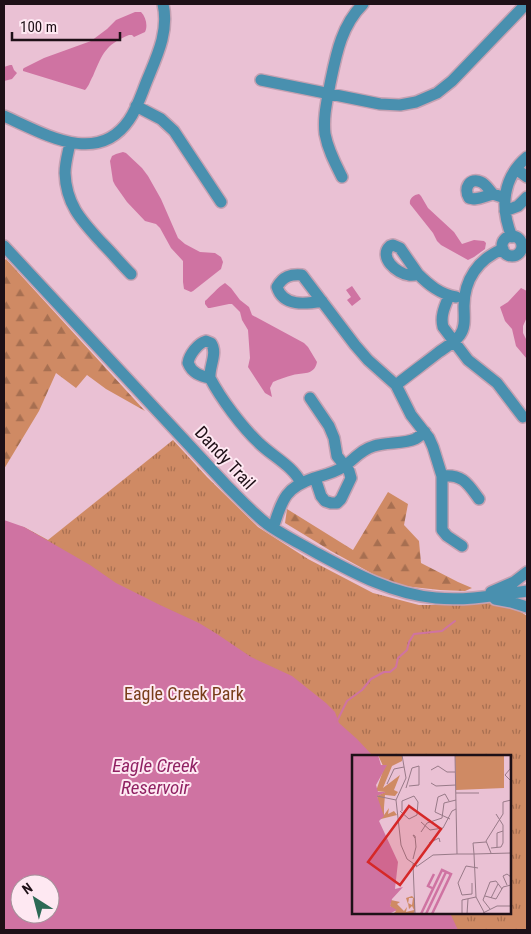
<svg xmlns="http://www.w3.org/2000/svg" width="531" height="934" font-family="'Roboto Condensed',sans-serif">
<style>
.forest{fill:url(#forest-firs)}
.park{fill:url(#park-tufts);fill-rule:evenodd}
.water{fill:#cf73a2;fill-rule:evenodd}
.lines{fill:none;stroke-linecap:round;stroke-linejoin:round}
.stream{stroke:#cf73a2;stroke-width:2}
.minor-casing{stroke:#c5a1b2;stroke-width:14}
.minor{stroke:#4990af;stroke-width:11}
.labels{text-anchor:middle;stroke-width:4;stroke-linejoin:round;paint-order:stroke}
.street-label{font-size:18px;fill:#1e1017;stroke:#fee8f2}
.park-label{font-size:18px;fill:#793e1a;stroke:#fee8f2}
.water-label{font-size:19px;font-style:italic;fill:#902263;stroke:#fee8f2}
.inset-river{fill:none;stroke:#cf73a2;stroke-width:2.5}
.inset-road{fill:none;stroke:#987a88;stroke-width:1}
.view{fill:#d62828;fill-opacity:0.15;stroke:#d62828;stroke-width:2.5}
.inset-edge{fill:none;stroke:#1e1017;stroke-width:2.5}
</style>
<defs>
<pattern id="forest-firs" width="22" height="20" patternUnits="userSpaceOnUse" patternTransform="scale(1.25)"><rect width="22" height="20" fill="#cf8a64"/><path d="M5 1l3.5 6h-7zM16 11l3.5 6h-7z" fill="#a76f51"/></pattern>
<pattern id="park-tufts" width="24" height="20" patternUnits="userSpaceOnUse" patternTransform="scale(1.25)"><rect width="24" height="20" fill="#cf8a64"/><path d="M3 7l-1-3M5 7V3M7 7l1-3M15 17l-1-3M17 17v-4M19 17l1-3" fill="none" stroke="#a76f51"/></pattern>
</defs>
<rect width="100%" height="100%" fill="#eac1d4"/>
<path class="forest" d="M6,259L145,411L106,389L87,375L76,388L56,373L39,411L4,469V261Z
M388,492L408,504L404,525L419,541L421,563L458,582L472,588L465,591L440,590L403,586L382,579L331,551L285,523L287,509L353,550Z"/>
<path class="park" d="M173,440L207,477L258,527L308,559L373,593L419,605H450L490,603L512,606L527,616V930H4V524L24,527L48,540ZM354,756H510V913H354ZM20,884H50V914H20Z"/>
<path class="water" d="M135,12H141C146,17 148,26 145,32L134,37L132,35H129C105,45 103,53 93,76C90,81 89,86 85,90L23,71V69L24,68L44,58L91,41L107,29L116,20Z
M10,65H12L14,70L17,73L12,79L4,81V67Z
M123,152L126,153L142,168L148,176L161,199L178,238L185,244L200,252L215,253L221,257L223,262L221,269L193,291L191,292L184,289L183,282V261L171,248L160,228L156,224L145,221L127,202L115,185L113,181L110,161L112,156L116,154Z
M419,194L421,196L428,208L454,232L462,244L474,240L484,241L486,243L485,249L474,257L468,260L441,245L437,241L433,233L410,204C409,199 413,195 419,194Z
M225,283L231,288L240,300L249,307L252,315L304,343L308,347L317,362C314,376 303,372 293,375C286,377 279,379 273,382L270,388L272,397L265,393L248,367L250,358L248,330L242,320L240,312L232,304H229L210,308H208L205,304V301C212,295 217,288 225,283Z
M352,286L361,299L352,306L347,300L351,297L346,290Z
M521,288L527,291V317L523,326V333L527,341V359L516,346L512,329L505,321L500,307L508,302Z
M4,520L24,527L90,565L116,583L160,605L199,623L217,634L251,657L292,676L326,703L335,712L339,723L357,739L373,756H354V913H450L458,930H4ZM20,884H50V914H20Z"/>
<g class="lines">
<path class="stream" d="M337,721L347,701L362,690L371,679L384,672H390L396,667L398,658L407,650L409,642L414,634L442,631L455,621"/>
<g class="minor-casing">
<path id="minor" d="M261,80L380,104L400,105L416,102L437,93L452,81L526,4
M136,106L161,119L174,131L221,202
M4,116C43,133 97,167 129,120C138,107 142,92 148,78C158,54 169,30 163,4
M70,143C68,153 65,163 65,173C66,205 82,221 102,243C112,253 121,264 131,274
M516,169L527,177
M342,177C335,163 328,150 325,134C323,117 327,101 330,84C336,55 341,26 363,4
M493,194C489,190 486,184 481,182C470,177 463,188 469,198L474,199L480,198L493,194L505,198
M505,211L518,206L527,197
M502 246a10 10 0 1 1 20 0a10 10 0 1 1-20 0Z
M512,237C500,208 502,178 527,157
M393,245L400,248L418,274C415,275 412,276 409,275C397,274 378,257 390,246Z
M4,246L228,487C241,500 253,513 267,524C281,534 297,542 313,551C352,572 391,594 436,598C467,601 497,595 527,591
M418,274C429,285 440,294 456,297
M449,296C445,306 440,316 443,327L468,360L497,383L523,417
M322,301C306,304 283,307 277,287C283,276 291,274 302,275L355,345L368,360L396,385L411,415L429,438L433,447L442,476V530L447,536L462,546
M206,341L211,343C218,353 209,366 210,378C200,376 192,373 188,363C189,355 198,343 206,341Z
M210,378C221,399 242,427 259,443C272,456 293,466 301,483
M396,385C410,374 425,363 439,352C446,347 455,342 460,335C466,327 464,316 464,306C464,280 478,259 503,249
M310,398L329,426L334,438L337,456L349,471L351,478L341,499L337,503H331L325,501L321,496L315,478
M442,476C463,474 468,484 479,499
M273,528C282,501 284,488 314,478C324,475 334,473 343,467C354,460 360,450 374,446C386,442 404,444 415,439C419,437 422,434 425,432
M491,592L514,582L527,572
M495,599L511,602L527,607"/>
</g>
<use href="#minor" class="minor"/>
</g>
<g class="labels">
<g class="street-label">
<text transform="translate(225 458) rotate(47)" y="6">Dandy Trail</text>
</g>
<g class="park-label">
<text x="184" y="700">Eagle Creek Park</text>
</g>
<g class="water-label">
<text x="155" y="772">Eagle Creek<tspan x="155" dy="22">Reservoir</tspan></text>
</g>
</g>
<g transform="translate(352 755)">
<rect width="159" height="159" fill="#eac1d4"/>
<path d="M26,0H50V6L40,11L31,33L48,20L42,35L46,37L43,41L33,40L32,52V60L37,53L36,59L42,56L45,60L29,64L25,41L33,37L24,36L32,13ZM60,141L63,144V156L61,159H41L44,156L38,151L39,145L48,147L45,149L52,156L55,152L54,157L62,155L60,151L57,154L56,148L60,150L61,143H57L56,149L54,143Z" fill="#cf8a64"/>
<path d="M103,0L152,1V33L104,35Z" fill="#cf8a64"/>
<path d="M0,0H26L29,10H35L24,30L26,37H34L25,41L32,61L27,66L46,107L43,134L51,132L40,144L38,151L45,155L39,158L0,159Z" fill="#cf73a2"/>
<path class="inset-river" d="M80,133L76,131L82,119M69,159L90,115L99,119L80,159M74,159L94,117"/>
<path class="inset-road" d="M50,0L54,23L44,45L49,90L55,104L65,111M103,0L105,99H122L124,142L133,159M158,0V14L153,20L159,26M79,15L86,11L95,17H103M79,28L84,31L104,30M35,29L42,14L52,12M57,31L67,30V11L60,13M54,33L60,13M104,38H127M25,41L44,45M86,42L83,57L98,64M86,42L93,39L97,46M48,56L57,64L65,60L66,47L62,41L50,46V56M69,67L78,75L91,73L100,56L104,54M69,77L75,68L90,63L92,48L104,45M134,87L121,88L122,99L159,98M77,88L87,83L88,87M145,92V78L151,76M139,93L149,92L151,88V70L144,59M139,98L134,86L151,59V47L159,45M61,104L64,92L63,81L61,80L63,83M61,109L63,159M64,112L81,100L105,99M120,128V139L110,140L106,128L114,111L126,113M155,130L151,121L155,119L159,122M133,141L144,144L151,132L159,130M139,143L146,129M138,154L131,145L138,127L144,126L150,134M131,158L145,151H159M110,159V145L124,142M115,159L116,144"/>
<path class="view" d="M57,51L89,74L48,130L16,107Z"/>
<rect width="159" height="159" class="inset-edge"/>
</g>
<rect width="531" height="934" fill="none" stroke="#1e1017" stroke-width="10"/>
<g transform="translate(35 899) rotate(324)"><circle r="24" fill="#fee8f2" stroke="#a4929a"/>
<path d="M0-4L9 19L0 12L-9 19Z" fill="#2c6955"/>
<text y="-8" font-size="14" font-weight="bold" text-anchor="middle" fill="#1e1017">N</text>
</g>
<path d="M12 32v8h108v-8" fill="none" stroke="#1e1017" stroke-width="2.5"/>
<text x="20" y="32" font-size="15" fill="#1e1017" stroke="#fee8f2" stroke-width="4" paint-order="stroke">100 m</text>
</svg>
